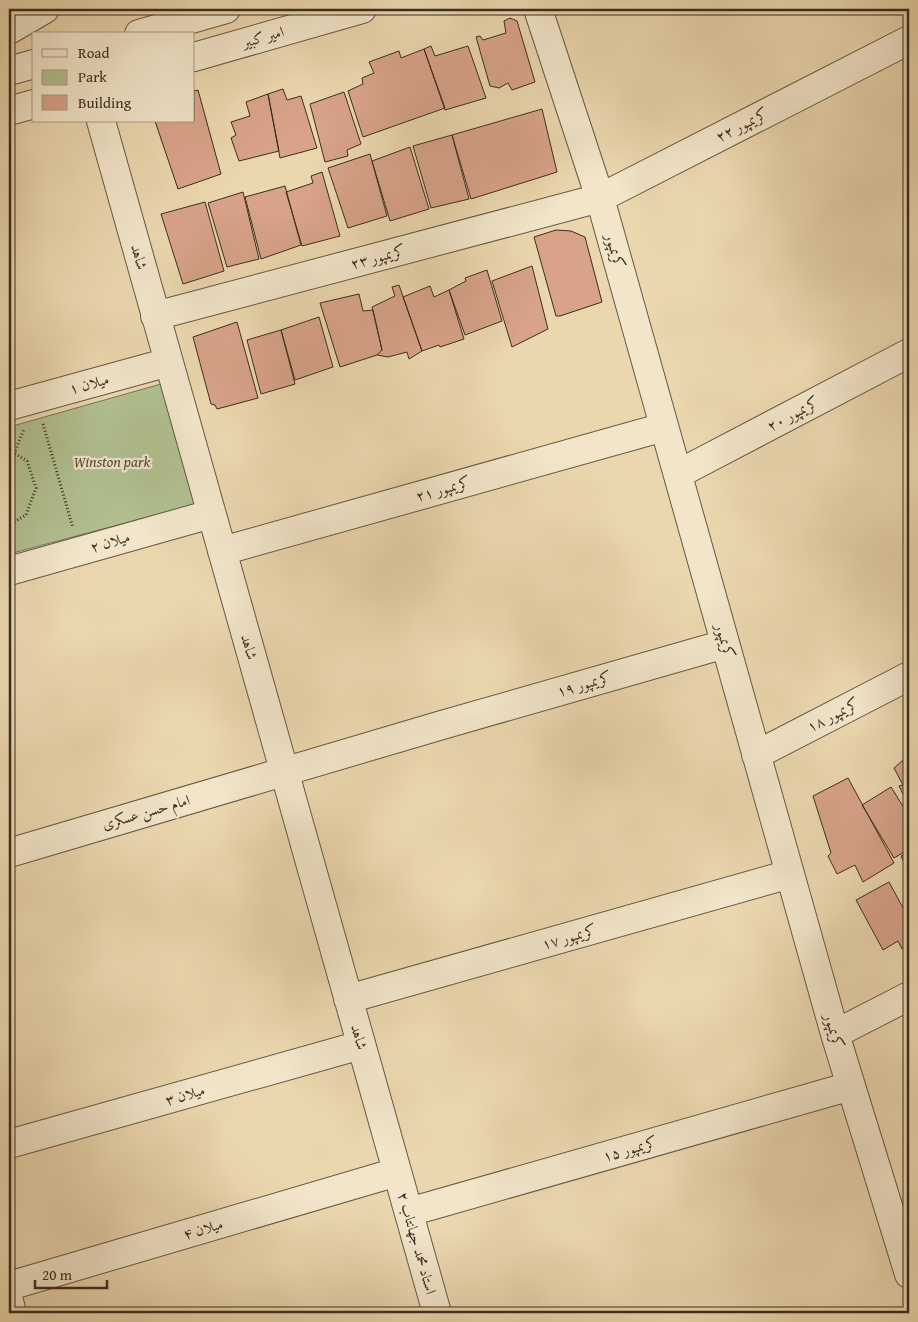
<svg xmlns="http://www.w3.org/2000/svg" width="918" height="1322" font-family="'Gentium Book Plus',Amiri,serif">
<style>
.green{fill:#b1bf8f;stroke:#767657}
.building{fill:#d8a389;stroke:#3a2e1f}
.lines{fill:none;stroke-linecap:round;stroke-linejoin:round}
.minor-casing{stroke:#665843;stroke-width:30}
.path{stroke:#3a2e1f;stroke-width:3;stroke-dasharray:1 2.5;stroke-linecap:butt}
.minor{stroke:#f2e5ca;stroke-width:28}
.labels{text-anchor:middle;stroke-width:4.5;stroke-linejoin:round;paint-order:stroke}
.street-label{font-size:15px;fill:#3a2e1f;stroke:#f2e5ca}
.park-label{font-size:15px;font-style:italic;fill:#524b35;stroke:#f2e5ca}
</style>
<rect width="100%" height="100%" fill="#ebd7ae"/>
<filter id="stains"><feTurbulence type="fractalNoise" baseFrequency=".004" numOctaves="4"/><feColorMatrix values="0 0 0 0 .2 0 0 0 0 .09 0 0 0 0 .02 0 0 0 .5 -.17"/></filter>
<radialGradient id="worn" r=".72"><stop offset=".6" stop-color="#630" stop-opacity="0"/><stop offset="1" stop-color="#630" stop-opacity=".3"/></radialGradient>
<path class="green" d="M161,384L196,504L9,554V427Z"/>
<path class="building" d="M510,18L517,21L535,82L512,90L508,83L499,88L490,86L476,37L480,36L483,40L506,33L504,21Z
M431,46L435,56L468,46L486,98L445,110L424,49Z
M424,49L445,108L363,137L348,91L363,84L362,78L374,73L369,62L399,51L401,58Z
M283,89L287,100L301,96L317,148L280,158L268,94Z
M198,90L221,174L178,189L155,121H194V91Z
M344,92L361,144L347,150L348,156L325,162L310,104Z
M268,94L279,151L239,161L231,138L236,135L231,122L250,116L246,102Z
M542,109L557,172L471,199L452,135Z
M452,135L469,199L431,208L413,146Z
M410,147L429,209L390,221L372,161Z
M370,154L387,216L348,228L328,168Z
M322,172L340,236L302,246L286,192L313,183L311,176Z
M285,186L301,245L261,259L245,197Z
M243,192L259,259L227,267L208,203Z
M205,202L224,271L183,284L161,214Z
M556,230L571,231L585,237L602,302L560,316H556L534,237Z
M532,266L548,329L512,347L492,281Z
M487,270L502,321L465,335L449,290L466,281L465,278Z
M399,285L422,351L409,359L407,352L388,357L377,355L382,350L372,307L395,296L392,287Z
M430,286L434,297L449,290L464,339L440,347L439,345L422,351L403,297Z
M359,294L363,311L373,310L382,350L377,355L340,367L320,303Z
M319,317L333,367L295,380L281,330Z
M237,322L258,398L217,409L215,405L211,404L193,337Z
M281,330L295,384L261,394L247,340Z
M909,755V806L899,786L903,785L894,768Z
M848,778L894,863L863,882L855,865L837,874L828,856L831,853L813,796Z
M891,787L909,816V849L894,858L862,805Z
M909,852V872L901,856Z
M889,882L909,919V942L902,949L898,941L883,950L856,900Z"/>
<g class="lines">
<g class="minor-casing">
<path id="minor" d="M538,9L600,198L835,1034L909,1274
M9,30L45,9
M139,34L226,9
M194,57L362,9
M9,71L34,64
M9,111L34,104
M101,121L437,1313
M155,316L600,198L909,40
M9,406L169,362
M678,474L909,353
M222,551L664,427
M9,571L211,514
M756,755L909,676
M9,853L442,725L725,644
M348,999L790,874
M835,1034L909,996
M9,1144L361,1045
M409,1212L851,1086
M9,1286L397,1172
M9,1301L12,1313"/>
</g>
<path class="path" d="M43,424L73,528
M9,450L27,461L36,488L26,515L9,525
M14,454L24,429"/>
<use href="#minor" class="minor"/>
</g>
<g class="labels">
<g class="street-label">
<text transform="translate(263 37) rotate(-16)" y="5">امیر کبیر</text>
<text transform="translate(742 125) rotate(-27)" y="5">کریمپور ۲۲</text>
<text transform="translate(615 251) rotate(74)" y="5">کریمپور</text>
<text transform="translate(139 257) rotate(74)" y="5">شاهد</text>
<text transform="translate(378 257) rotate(-15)" y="5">کریمپور ۲۳</text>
<text transform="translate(89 384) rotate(-15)" y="5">میلان ۱</text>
<text transform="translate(793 414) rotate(-28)" y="5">کریمپور ۲۰</text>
<text transform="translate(443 489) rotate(-16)" y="5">کریمپور ۲۱</text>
<text transform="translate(110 542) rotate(-16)" y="5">میلان ۲</text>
<text transform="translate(725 641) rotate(74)" y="5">کریمپور</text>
<text transform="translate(249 647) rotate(74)" y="5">شاهد</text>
<text transform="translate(584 684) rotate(-16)" y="5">کریمپور ۱۹</text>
<text transform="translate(833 715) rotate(-27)" y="5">کریمپور ۱۸</text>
<text transform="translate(146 812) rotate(-16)" y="5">امام حسن عسکری</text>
<text transform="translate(569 937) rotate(-16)" y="5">کریمپور ۱۷</text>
<text transform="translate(834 1031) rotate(74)" y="5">کریمپور</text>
<text transform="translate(359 1037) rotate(74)" y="5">شاهد</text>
<text transform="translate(185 1095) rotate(-16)" y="5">میلان ۳</text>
<text transform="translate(630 1149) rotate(-16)" y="5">کریمپور ۱۵</text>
<text transform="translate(203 1229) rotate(-16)" y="5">میلان ۴</text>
<text transform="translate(417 1243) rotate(74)" y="5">استاد محمد جهانتاب ۲</text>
</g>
<g class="park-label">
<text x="112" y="467">Winston park</text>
</g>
</g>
<rect width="918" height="1322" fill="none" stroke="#ebd7ae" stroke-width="30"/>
<rect x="10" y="10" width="898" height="1302" fill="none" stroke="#3a2e1f" stroke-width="2.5"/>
<rect x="15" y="15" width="888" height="1292" fill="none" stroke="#3a2e1f"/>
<rect x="32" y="32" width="162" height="90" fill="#f2e5ca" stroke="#a89c86"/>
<rect x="42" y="49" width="25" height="8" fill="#f2e5ca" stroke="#a89c86"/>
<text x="78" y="58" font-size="15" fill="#3a2e1f">Road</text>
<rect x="42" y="70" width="25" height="15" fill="#b1bf8f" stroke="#a89c86"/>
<text x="78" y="82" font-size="15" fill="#3a2e1f">Park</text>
<rect x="42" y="95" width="25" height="15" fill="#d8a389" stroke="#a89c86"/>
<text x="78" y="108" font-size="15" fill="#3a2e1f">Building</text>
<path d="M35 1280v8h72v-8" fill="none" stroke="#3a2e1f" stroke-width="2.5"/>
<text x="42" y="1280" font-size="15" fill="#3a2e1f" stroke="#f2e5ca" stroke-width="4" paint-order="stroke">20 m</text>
<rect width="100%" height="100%" filter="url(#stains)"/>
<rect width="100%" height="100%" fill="url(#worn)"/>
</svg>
